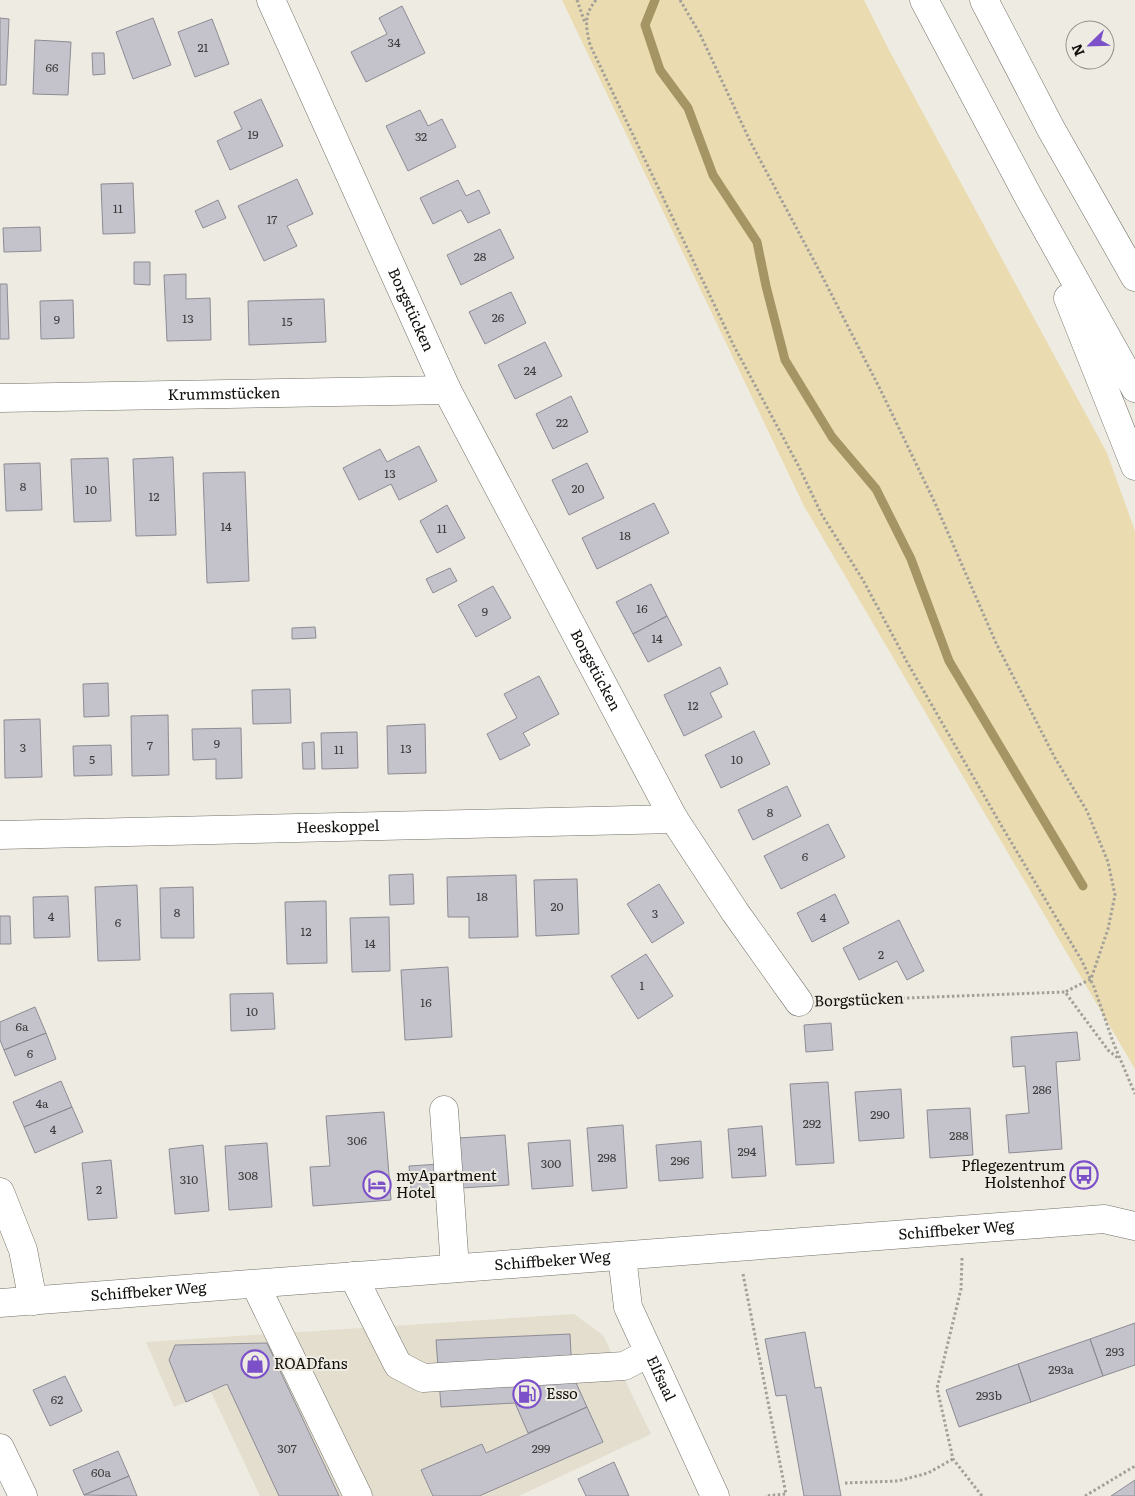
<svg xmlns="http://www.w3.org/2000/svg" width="1135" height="1496" font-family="Literata,serif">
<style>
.built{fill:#e4dece}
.green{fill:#eadbb0}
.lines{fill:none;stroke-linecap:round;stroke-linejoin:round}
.stream{stroke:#a59564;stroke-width:9}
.building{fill:#c4c2cb;stroke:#8d8b94}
.minor-casing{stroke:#727067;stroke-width:29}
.major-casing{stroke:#727067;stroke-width:29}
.highway-casing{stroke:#727067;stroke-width:29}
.path{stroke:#a2a099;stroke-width:3;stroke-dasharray:2.5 2.5;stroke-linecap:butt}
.minor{stroke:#fff;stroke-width:28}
.major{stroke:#fff;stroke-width:28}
.highway{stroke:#fff;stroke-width:28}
.labels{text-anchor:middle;stroke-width:4;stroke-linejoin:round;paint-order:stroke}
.number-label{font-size:12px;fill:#3d3c3c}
.street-label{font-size:15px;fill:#100f0c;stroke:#eeebe2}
.poi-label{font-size:15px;fill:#100f0c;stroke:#eeebe2;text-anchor:start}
</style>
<rect width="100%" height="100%" fill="#eeebe2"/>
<path class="built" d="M574,1314L603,1335L651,1434L519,1496H260L211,1392L174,1407L146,1342Z"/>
<path class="green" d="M562,0H864L889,50L1107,453L1135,531V1069L804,506Z"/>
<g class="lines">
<path class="stream" d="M655,0L645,25L660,70L688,108L713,175L757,242L766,286L785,360L832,437L876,489L911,559L949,661L1083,886"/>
</g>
<path class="building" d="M402,6L425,53L366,82L351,52L387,34L379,18Z
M0,18L9,19L6,85H0Z
M153,18L171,65L133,79L116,32Z
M212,19L229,64L195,77L178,32Z
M35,40L71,42L68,95L33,94Z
M92,53H104L105,74L93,75Z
M261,99L283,146L230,170L217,141L242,129L234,112Z
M420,110L428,126L442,119L456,147L408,171L386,126Z
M297,179L313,214L287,226L297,246L264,261L238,206Z
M458,180L466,196L479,190L490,213L468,223L461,210L433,224L420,198Z
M133,183L135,233L103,234L101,184Z
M218,200L226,218L203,228L195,211Z
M40,227L41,251L4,252L3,228Z
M500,229L514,258L461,285L447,255Z
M134,262H150V285L134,284Z
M186,274V299L210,298L211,340L167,341L164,275Z
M0,284H7L9,339H0Z
M511,292L526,323L485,344L469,312Z
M324,299L326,342L249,345L248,301Z
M73,300L74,338L41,339L40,301Z
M545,342L562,376L515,399L498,365Z
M571,396L588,432L553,449L536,414Z
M419,446L437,481L399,500L391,484L359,500L343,468L380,449L387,462Z
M173,457L176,535L136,536L133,459Z
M108,458L111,521L74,522L71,459Z
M40,463L42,510L6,511L4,464Z
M587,463L604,498L569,515L552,480Z
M245,472L249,581L207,583L203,473Z
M654,503L669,533L597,569L582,538Z
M447,505L465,538L437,553L420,521Z
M450,568L457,581L433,593L426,579Z
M651,584L667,616L633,634L616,602Z
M493,586L511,618L476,637L458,605Z
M667,616L682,645L648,662L633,634Z
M315,627L316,638L292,639V628Z
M720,667L728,684L710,693L722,717L684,736L664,695Z
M539,676L559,714L523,733L530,745L500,760L487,734L517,718L504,694Z
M108,683L109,716L84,717L83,684Z
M290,689L291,723L253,724L252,690Z
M168,715L169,775L132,776L131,716Z
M40,719L42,777L5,778L4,720Z
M425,724L426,773L388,774L387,726Z
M241,728L242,778L216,779V759L193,760L192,729Z
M754,731L770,764L721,788L705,755Z
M357,732L358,768L322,769L321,733Z
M314,742L315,769H303L302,743Z
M111,745L112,775L74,776L73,746Z
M787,786L801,816L753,840L738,810Z
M828,824L845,857L781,889L764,856Z
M413,874L414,904L390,905L389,875Z
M516,875L518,937L469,938V917H448L447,877Z
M577,879L579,934L536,936L534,880Z
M659,884L684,923L652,943L627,904Z
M137,885L140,960L98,961L95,887Z
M193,887L194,938H161L160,888Z
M835,894L849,923L812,942L797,913Z
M68,896L70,937L34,938L33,897Z
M326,901L327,963L287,964L285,902Z
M0,916H10L11,944H0Z
M389,917L390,971L352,972L350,918Z
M899,920L924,971L907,980L897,961L859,980L843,948Z
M646,954L673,996L638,1019L611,976Z
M448,967L452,1037L405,1040L401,970Z
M273,993L275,1029L231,1031L230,994Z
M35,1007L46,1033L4,1050L0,1040V1022Z
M831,1023L833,1050L806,1052L804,1025Z
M1077,1032L1080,1060L1056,1062L1062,1149L1009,1153L1006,1115L1029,1113L1025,1066L1013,1067L1011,1037Z
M46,1033L56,1059L15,1076L4,1050Z
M61,1081L72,1107L24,1127L13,1102Z
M828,1082L834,1163L796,1165L790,1084Z
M901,1089L904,1138L859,1141L855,1092Z
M72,1107L83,1132L35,1153L24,1127Z
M970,1108L973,1155L930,1158L927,1110Z
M384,1112L391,1200L313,1206L310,1167L330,1166L326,1116Z
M623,1125L627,1188L592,1191L587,1128Z
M762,1126L766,1176L732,1178L728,1129Z
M505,1135L509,1185L462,1188L459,1138Z
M570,1140L573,1186L532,1189L528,1143Z
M701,1141L703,1178L659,1181L656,1145Z
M267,1143L272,1207L229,1210L225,1146Z
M203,1145L209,1211L175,1214L169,1149Z
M111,1160L117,1218L88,1220L82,1163Z
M441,1164L443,1196L412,1199L409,1166Z
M1135,1323V1365L1103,1376L1090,1339Z
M805,1332L815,1388L821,1387L841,1496H804L786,1395L776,1396L765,1339Z
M570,1334L572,1374L587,1407L528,1433L515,1403L441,1407L436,1340Z
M1090,1339L1103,1376L1031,1402L1018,1364Z
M267,1343L339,1496H279L227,1384L186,1402L169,1360L175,1345Z
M1018,1364L1031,1402L959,1427L946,1390Z
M65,1376L82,1411L50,1426L33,1390Z
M587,1407L603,1442L479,1496H433L421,1470L482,1444L486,1453Z
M118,1451L129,1476L84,1495L73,1470Z
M614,1462L629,1496H586L578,1479Z
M129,1476L137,1496L84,1495Z
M1135,1480V1496H1111Z"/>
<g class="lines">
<g class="minor-casing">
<g id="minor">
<path id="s1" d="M271,0L447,390L674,819L735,912L799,1002"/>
<path id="s2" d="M0,398L447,390"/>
<path id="s3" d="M0,835L674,819"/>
<path d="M444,1110L455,1268"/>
<path d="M0,1192L23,1250L33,1301"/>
<path id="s4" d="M622,1256L628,1307L715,1496"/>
<path d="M353,1276L398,1365L423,1378L624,1366L649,1353"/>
<path d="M255,1284L358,1496"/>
<path d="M0,1448L23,1496"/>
</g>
</g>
<g class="major-casing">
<g id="major">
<path id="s5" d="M0,1303L1104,1219L1135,1226"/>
</g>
</g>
<g class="highway-casing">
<path id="highway" d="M924,0L1028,196L1135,388
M984,0L1051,129L1135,277
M1068,298L1135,466"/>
</g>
<path class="path" d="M577,0L585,23
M596,0C583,16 586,26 590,45L734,346L798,465L822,515L863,580L907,662L1001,825L1082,961L1094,987L1113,1042L1135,1094
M680,0L700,34L751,143L820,272L881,391L935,503L996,643L1055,758L1087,811L1108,862L1115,895L1108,929L1091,979L1065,992
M827,1001L1065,992L1108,1050L1119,1059
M962,1258L961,1289L937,1388L953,1459L982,1496
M743,1274L786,1494L765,1496
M845,1483L898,1481L928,1473L953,1459
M1085,1496L1135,1466"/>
<use href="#minor" class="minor"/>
<use href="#major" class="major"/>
<use href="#highway" class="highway"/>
</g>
<defs>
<g id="bus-ring" transform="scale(1.4375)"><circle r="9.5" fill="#eeebe2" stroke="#7c50c8" stroke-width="1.5"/><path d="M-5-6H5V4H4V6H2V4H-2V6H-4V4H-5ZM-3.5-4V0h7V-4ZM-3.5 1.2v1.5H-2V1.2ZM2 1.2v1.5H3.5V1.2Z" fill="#7c50c8"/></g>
<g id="hotel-ring" transform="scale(1.4375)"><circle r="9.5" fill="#eeebe2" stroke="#7c50c8" stroke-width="1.5"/><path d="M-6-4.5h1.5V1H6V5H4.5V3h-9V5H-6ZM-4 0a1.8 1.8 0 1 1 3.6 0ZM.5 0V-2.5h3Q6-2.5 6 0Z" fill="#7c50c8"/></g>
<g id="shop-ring" transform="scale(1.4375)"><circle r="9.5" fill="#eeebe2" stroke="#7c50c8" stroke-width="1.5"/><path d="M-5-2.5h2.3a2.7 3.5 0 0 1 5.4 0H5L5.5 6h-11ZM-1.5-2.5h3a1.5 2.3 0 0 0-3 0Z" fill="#7c50c8"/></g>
<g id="fuel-ring" transform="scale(1.4375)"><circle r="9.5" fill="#eeebe2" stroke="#7c50c8" stroke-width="1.5"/><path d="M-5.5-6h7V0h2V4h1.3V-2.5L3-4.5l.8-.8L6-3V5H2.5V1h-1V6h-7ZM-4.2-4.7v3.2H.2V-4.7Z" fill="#7c50c8"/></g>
</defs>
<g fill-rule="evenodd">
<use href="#bus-ring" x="1084" y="1175"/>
<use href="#hotel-ring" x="377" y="1185"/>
<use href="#shop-ring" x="255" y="1364"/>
<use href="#fuel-ring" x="527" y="1394"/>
</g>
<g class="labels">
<g class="number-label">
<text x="394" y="47">34</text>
<text x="203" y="52">21</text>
<text x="52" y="72">66</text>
<text x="253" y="139">19</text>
<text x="421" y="141">32</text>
<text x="118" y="213">11</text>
<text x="272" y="224">17</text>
<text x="480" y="261">28</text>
<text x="498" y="322">26</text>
<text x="188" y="323">13</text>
<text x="57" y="324">9</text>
<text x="287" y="326">15</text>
<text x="530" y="375">24</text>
<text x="562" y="427">22</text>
<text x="390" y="478">13</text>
<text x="23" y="491">8</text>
<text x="578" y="493">20</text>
<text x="91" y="494">10</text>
<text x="154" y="501">12</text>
<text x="226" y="531">14</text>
<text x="442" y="533">11</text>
<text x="625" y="540">18</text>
<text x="642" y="613">16</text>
<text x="485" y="616">9</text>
<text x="657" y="643">14</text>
<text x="693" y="710">12</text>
<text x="217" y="748">9</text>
<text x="150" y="750">7</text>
<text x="23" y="752">3</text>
<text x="406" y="753">13</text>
<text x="339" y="754">11</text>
<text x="92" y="764">5</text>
<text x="737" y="764">10</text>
<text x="770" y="817">8</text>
<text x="805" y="861">6</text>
<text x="482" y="901">18</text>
<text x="557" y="911">20</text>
<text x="177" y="917">8</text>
<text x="655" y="918">3</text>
<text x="51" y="921">4</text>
<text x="823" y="922">4</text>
<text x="118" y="927">6</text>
<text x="306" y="936">12</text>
<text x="370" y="948">14</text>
<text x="881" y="959">2</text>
<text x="642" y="990">1</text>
<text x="426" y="1007">16</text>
<text x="252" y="1016">10</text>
<text x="22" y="1031">6a</text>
<text x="30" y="1058">6</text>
<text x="1042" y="1094">286</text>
<text x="42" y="1108">4a</text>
<text x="880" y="1119">290</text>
<text x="812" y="1128">292</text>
<text x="53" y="1134">4</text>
<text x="959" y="1140">288</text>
<text x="357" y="1145">306</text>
<text x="747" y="1156">294</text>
<text x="607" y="1162">298</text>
<text x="680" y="1165">296</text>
<text x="551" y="1168">300</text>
<text x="248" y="1180">308</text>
<text x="189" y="1184">310</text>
<text x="99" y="1194">2</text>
<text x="1115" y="1356">293</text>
<text x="1061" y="1374">293a</text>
<text x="989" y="1400">293b</text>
<text x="57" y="1404">62</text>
<text x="287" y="1453">307</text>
<text x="541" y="1453">299</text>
<text x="101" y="1477">60a</text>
</g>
<g class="street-label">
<text dy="5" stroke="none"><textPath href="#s1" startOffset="340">Borgstücken</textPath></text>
<text dy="5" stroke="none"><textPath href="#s2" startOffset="224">Krummstücken</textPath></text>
<text dy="5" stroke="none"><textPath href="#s1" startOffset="745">Borgstücken</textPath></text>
<text dy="5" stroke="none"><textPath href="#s3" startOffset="338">Heeskoppel</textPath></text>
<text transform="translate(859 1000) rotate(-2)" y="5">Borgstücken</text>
<text dy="5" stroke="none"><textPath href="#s5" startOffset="959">Schiffbeker Weg</textPath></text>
<text dy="5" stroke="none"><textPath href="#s5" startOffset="554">Schiffbeker Weg</textPath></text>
<text dy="5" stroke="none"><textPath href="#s5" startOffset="149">Schiffbeker Weg</textPath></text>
<text dy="5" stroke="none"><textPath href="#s4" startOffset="130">Elfsaal</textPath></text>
</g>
<g class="poi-label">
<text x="1065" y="1171" text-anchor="end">Pflegezentrum<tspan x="1065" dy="17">Holstenhof</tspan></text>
<text x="396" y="1181">myApartment<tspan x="396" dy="17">Hotel</tspan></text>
<text x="274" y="1369">ROADfans</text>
<text x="546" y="1399">Esso</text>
</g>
</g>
<g transform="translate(1090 45) rotate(247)"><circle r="24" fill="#eeebe2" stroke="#95938c"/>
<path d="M0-4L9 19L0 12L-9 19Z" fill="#7c50c8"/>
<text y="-8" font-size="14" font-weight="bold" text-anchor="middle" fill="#100f0c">N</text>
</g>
</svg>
